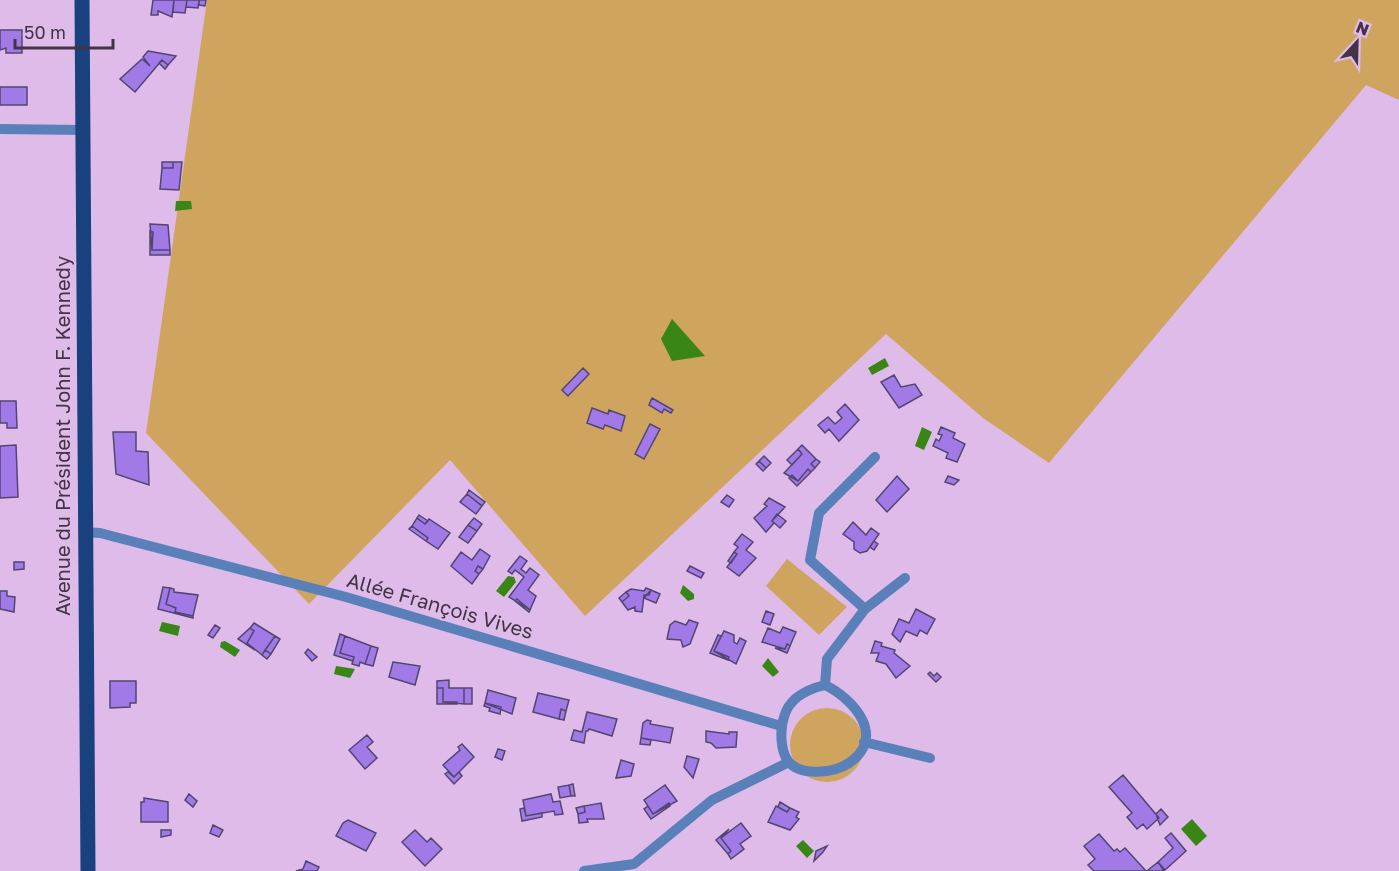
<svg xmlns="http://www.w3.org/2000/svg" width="1399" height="871" font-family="'Golos Text',sans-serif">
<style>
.green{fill:#cfa45f}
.water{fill:#398617}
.building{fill:#a27ae7;stroke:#534571;stroke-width:1.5}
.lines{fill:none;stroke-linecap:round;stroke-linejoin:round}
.minor{stroke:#5a80ba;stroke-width:10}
.primary{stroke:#18417d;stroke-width:15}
.labels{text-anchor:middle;stroke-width:4.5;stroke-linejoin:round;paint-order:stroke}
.street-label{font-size:20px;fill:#423346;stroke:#dfbbe9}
</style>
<rect width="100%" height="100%" fill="#dfbbe9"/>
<path class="green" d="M207,0H1399V100L1366,85L1049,463L983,418L886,334L585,616L450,460L309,604L146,433Z
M787,559L847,607L819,635L766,586Z
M790 745a37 37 0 1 1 74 0a37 37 0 1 1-74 0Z"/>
<path class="water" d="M176,201H191L192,209L175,211Z
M672,319L705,356L672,361L661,339Z
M885,358L889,366L872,375L868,368Z
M922,427L932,432L924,450L915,446Z
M508,576L514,577L516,582L504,597L496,591Z
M683,585L694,594V599L688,601L680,593Z
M162,622L180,626L178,636L159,631Z
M225,641L240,650L235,657L220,647L221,642Z
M768,658L779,672L773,677L762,666Z
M336,666L355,669L350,678L334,674Z
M1192,819L1207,836L1196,846L1181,829Z
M803,840L814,851L807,858L796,846Z"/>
<path class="building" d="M153,0H174L172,17L158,11V15H151Z
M174,0H187L185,13L173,12Z
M187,0H199L198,8L186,7Z
M199,0H206L205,6L199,5Z
M0,30H22V53H6V48L0,50Z
M148,51L176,56L168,65L162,60L135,92L120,79L142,59L150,66L143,57Z
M162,60L168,65L165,69L159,63Z
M0,87H27V105H0Z
M162,162H173V168H162Z
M173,162H182L179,190L160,189L162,168H173Z
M150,224L168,225L170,250H152Z
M150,231L153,232L152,250H170V255H150Z
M583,368L589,374L568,396L562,390Z
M894,375L901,387L915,384L922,395L899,408L881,382Z
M652,398L673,410L671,413L664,409L662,413L649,405Z
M0,401H16L17,428H7V423H0Z
M845,404L859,420L839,441L829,429L825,433L818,425L828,417L835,424L842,418L837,412Z
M592,408L608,414L609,410L625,416L621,431L605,425L603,429L587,423Z
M650,424L660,429L644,459L635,454Z
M941,427L955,433L953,438L965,444L957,462L946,458L948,453L933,446L936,439L939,441L942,435L938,434Z
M113,432H136V451L148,452L149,485L116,474Z
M16,445L18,497L0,498V446Z
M802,445L816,459L811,464L815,468L811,472L808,469L798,481L784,473L802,454L798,449Z
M798,449L802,454L792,465L787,460Z
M764,456L771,463L766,468L759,461Z
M816,459L820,462L815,468L811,464Z
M759,461L766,468L763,471L756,464Z
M808,469L811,472L797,486L789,478L792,475L798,481Z
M897,476L909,489L887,512L876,500Z
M948,476L959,480L954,485L945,482Z
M469,490L485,502L482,506L467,494Z
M467,494L482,506L476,514L460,502Z
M727,495L734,500L729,507L721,502Z
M769,498L785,507L772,521L774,523L766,532L754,518L767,506L764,504Z
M777,514L786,521L780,528L772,521Z
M419,515L428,521L425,524L417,518Z
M417,518L425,524L429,519L450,533L438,549L426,541L428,538L412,526Z
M474,518L482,524L477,531L468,525Z
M853,522L866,535L871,528L879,534L867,551L860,553L854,549V542L843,534Z
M468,525L477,531L468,543L459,537Z
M412,526L428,538L426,541L409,529Z
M742,534L753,542L746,550L756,558L739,576L727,567L737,554L734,552L738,547L734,544Z
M874,541L878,544L874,550L870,547Z
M480,549L490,556L483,569L478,566L475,571L479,574L472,584L451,566L461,552L472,560Z
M734,552L737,554L731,563L728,561Z
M520,556L527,561L521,569L526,573L530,568L539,575L528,590L536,596L530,610L509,597L524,577L515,570L512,574L508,571Z
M14,562H24V569L14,570Z
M478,566L483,569L479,574L475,571Z
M690,566L704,573L701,578L687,571Z
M163,587L170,588L166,604L176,608L175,612L193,616V618L158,609Z
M170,588L174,589V592L198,595L193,616L175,612L176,608L166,604Z
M646,588L651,590L649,595H644L642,612L635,611V607L628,610L622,602L629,596L626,592L631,589L644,591Z
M651,590L660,594L656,603L644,598Z
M0,591H7V596L15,597L14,612L0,609Z
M626,592L629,596L622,602L619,598Z
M517,599L530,610L529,612L515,601Z
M916,609L935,619L927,634L920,630L917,636L906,631L900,642L892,634L899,619L909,623Z
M766,611L774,614L770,625L762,622Z
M689,620L698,623L690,644L683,647L681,640L667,639L670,625L675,621L686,625Z
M254,623L275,636L262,655L247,643L254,631L250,628Z
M215,625L220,628L213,638L208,635Z
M783,627L796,632L790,646L787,644L785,649L762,642L768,628L780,633Z
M250,628L254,631L247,643L255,650L238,639Z
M724,631L734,635V642L737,644L740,638L746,641L736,664L714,651Z
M340,634L345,636L340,653L354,657L353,661L334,655Z
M718,635L721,636L714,651L729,657L728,660L710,653Z
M275,636L280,639L271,654L265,650Z
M345,636L371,646L365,664L360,662L359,666L352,664L354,657L340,653Z
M875,641L882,643L881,646L895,650L894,653L910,666L896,678L886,664L876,661L879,653H871Z
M787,644L790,646L787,653L775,648L785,649Z
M371,646L378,648L373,666L365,664Z
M308,649L317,657L312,661L305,653Z
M265,650L271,654L267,659L262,655Z
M393,662L420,666L415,685L389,677Z
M930,672L934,676L937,673L941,677L936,682L928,674Z
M449,680V688H464V704L443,702V688H437V681Z
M110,681H136V703H130V707L110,708Z
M437,688H443V702H457V704H437Z
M464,688H472V704H464Z
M488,690L516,698L512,714L485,703Z
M538,693L569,700L566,711L561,709L559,719L533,712Z
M485,703L501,707L500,714L489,711L490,708L484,706Z
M561,709L566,711L564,720L559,719Z
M587,712L617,719L612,736L589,729L588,731H586L584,743L571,740L574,730L582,732Z
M647,720L651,721L650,724L673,728L670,743L641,738L643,723Z
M706,731L729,734V732H737L736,747L716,748L711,743L706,742Z
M367,735L373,742L367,747L377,758L365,769L349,750Z
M641,738L651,740L650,745L640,744Z
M462,744L474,757L454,777L443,765L460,750L458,747Z
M498,749L505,751L502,760L495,757Z
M687,756L699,759L693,778L684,767Z
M621,760L634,764L631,776L616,778Z
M448,772L454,777L459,772L462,776L454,784L445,774Z
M1123,775L1159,818L1147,829L1143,824L1137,829L1127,817L1132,813L1109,787Z
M573,784L575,796H571L569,785Z
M569,785L571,796L560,798L558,787Z
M665,785L677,801L653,814L644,800Z
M189,794L197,801L193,807L185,800Z
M551,794L553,802L560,801L563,814L555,815L554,811L526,816L523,800Z
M144,798L168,802V822H141V802H144Z
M780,802L790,808L787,812L778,807Z
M601,803L604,819H587L588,822L579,823L578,814L585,812L584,806Z
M669,803L670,806L651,819L644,809L648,806L653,814Z
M584,806L585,812L578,814L576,808Z
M776,806L787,812L790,808L799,812L796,817L799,819L790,830L768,822Z
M524,808L526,816L542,813V817L522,821L520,809Z
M1161,809L1168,817L1160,825L1156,814Z
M348,820L376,833L366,851L336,836L343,823Z
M741,823L751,836L740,844L744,849L731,859L728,854L731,851L721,838Z
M213,825L223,830L219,837L210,833Z
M729,829L721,838L731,851L728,854L716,840Z
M161,830H171V835L161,837Z
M415,830L427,842L431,838L442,849L425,866L402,842Z
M1171,833L1186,851L1165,870L1158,862L1173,848L1165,838Z
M1099,834L1114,851L1117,849L1120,852L1125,848L1146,871H1094L1088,865L1095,859L1084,846Z
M827,846L823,852L814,861L816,851Z
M306,861L319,867L317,871H296L303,869Z
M1158,862L1164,871H1147Z"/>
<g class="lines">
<path class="minor" d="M0,129L83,130
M85,532L100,533L346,597L781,726
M865,609L810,560L819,513L875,457
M825,685C854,699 887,737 849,763C834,773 800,777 788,761C780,750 780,729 784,717C789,698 808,689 825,685Z
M825,685L827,659L865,609L905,578
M864,742L930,758
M584,871L634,864L712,800L789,762"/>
<path class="primary" d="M82,0L88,871"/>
</g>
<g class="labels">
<g class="street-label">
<text transform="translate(63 436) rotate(-90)" y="7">Avenue du Président John F. Kennedy</text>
<text transform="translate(440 606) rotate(16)" y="7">Allée François Vives</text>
</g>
</g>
<g transform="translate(1357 42) rotate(22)" stroke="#dfbbe9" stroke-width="4.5" paint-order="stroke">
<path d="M0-4.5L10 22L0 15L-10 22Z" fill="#423346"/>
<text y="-9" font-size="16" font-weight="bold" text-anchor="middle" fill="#423346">N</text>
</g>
<path d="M15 39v9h98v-9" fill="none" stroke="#423346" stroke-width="3"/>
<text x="24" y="39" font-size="18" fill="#423346" stroke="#dfbbe9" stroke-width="4.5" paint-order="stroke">50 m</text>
</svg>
